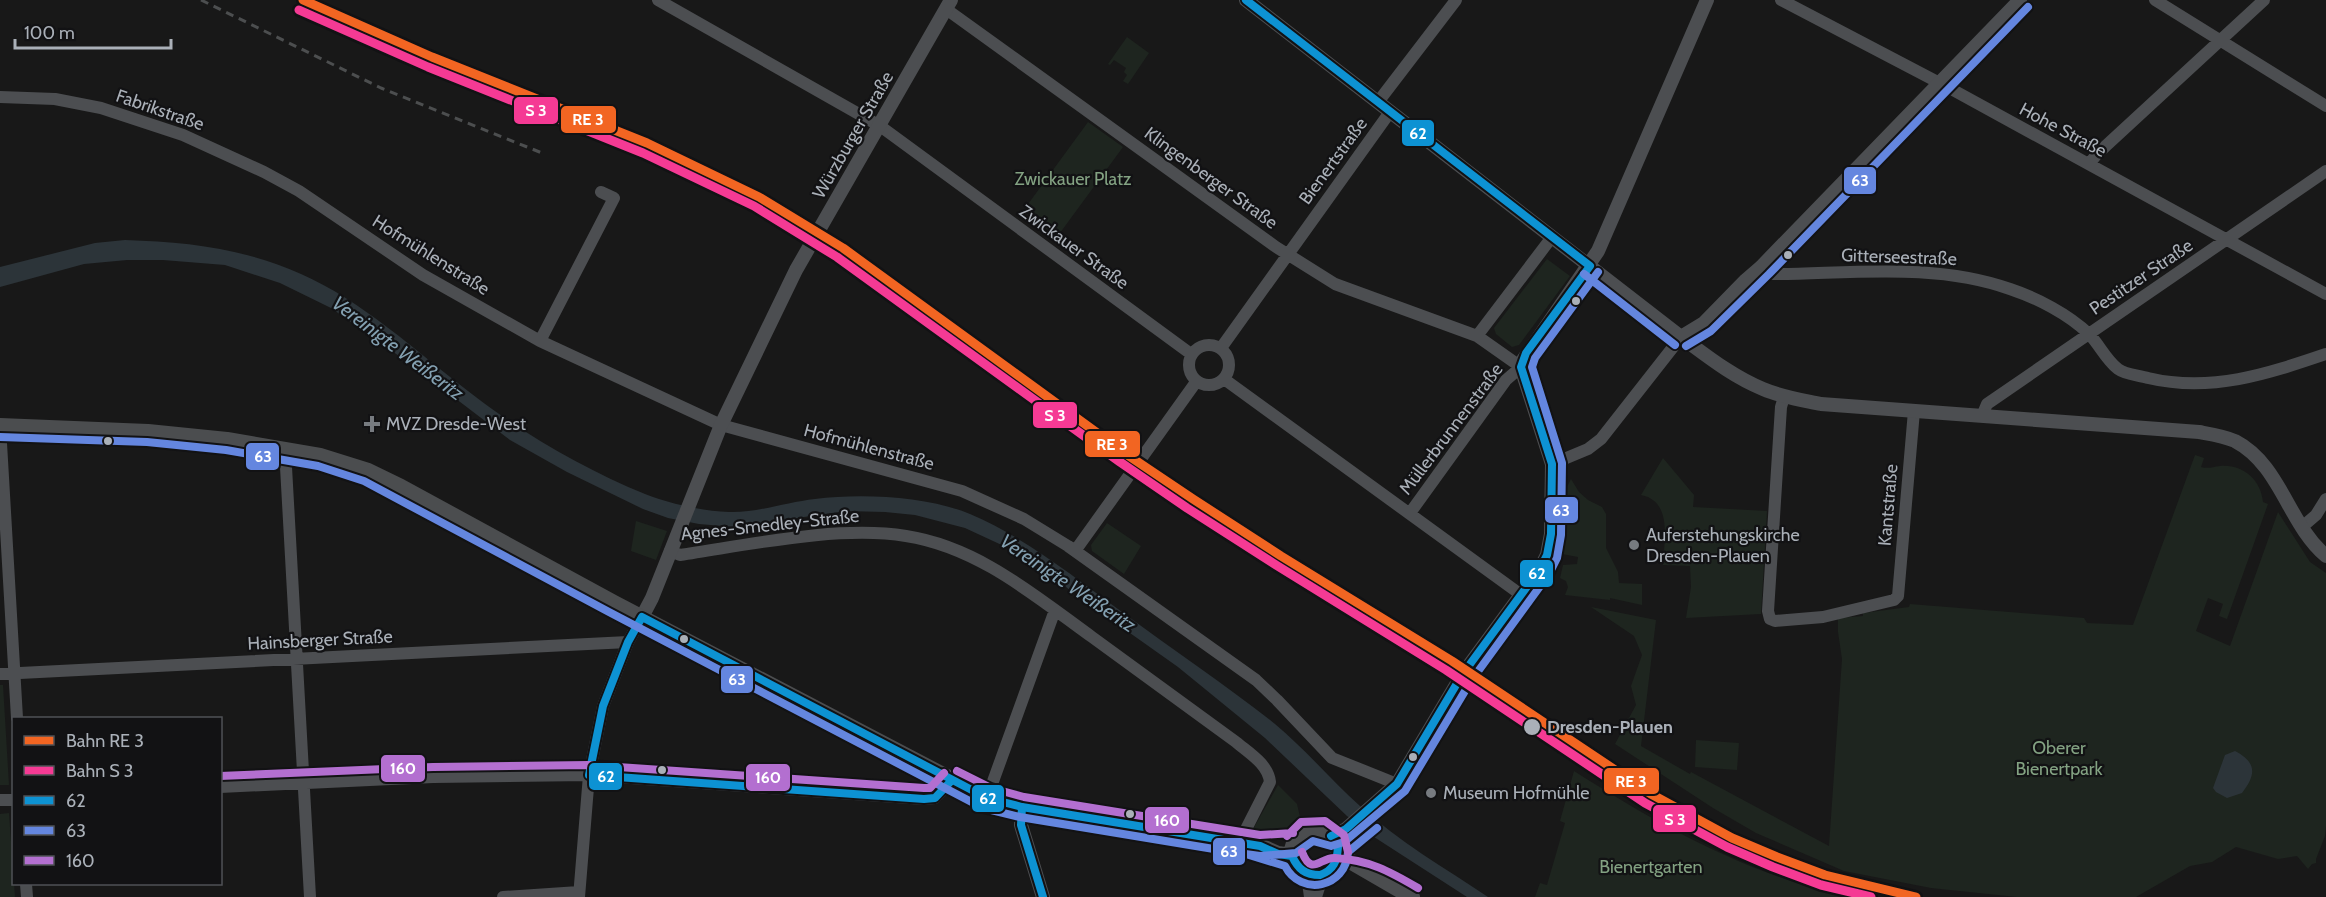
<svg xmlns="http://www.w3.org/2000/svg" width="2326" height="897" font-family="Cabin,sans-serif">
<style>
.green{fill:#1e251f}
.water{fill:#2c3439}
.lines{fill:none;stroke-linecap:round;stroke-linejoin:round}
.minor{stroke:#4c4e51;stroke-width:12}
.tertiary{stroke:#4c4e51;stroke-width:14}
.secondary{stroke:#4b4d4f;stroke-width:16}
.rail{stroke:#4c4e4f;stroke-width:3;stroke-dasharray:8 6;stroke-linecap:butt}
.bus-1-casing{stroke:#121214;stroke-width:12}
.bus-2-casing{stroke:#121214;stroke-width:12}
.bus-3-casing{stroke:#121214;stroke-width:12}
.bus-1{stroke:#0d92d3;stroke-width:8}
.bus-2{stroke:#6486df;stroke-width:8}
.bus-3{stroke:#b36fd0;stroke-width:8}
.rail-1-casing{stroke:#121214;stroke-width:14}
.rail-2-casing{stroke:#121214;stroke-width:14}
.rail-1{stroke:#f26522;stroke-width:9}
.rail-2{stroke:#f53a94;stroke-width:9}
.bus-dot{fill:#aab0b8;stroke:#121214;stroke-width:2}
.poi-dot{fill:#777b80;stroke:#121214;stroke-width:2}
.labels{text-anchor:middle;stroke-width:4.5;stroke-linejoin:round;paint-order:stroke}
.street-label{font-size:18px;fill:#aab0b8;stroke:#121214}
.park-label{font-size:18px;fill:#83a282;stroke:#121214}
.poi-label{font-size:18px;fill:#aab0b8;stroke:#121214;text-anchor:start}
.stop-label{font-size:18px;font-weight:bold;fill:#aab0b8;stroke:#121214;text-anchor:start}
.water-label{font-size:20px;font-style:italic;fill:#83a0b1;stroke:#121214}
.line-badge{stroke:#121214;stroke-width:2}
.badge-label{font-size:16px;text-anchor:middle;font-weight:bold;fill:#fff}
</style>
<rect width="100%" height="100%" fill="#181818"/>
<path class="green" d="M1127,37L1149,53L1128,84L1123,81L1127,75L1124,72L1126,68L1114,60L1110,65L1108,64Z
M1088,122L1123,147L1057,237L1023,211Z
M1547,259L1570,276L1519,345L1512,347L1496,334L1494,328Z
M2195,455L2204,458L2201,467C2209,469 2212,467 2220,466C2243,464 2261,480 2263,502L2268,504L2227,619L2219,616L2223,604L2208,598L2196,631L2230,646L2278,512L2310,562L2326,573V826L2325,836L2316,859V863L2312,864L2308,869L2297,856L2278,859L2236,847L2212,862L2190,866L2136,897H2017L1931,888L1844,871L1756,833L1713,808L1615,744L1636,705L1631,686L1642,655L1634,636L1591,607L1656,620L1641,746L1690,774L1691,772L1829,846L1842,659L1838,632V618L1863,616V613L1909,607L1910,604L2084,618L2087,623L2133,625Z
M1663,458L1694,495L1693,507L1767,511L1761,614L1686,618L1691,587L1690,566L1663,565C1664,541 1673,501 1641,495Z
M1571,479L1579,492L1588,500L1602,507L1606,514V548L1618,572L1619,583L1642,584V605L1610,598V600L1565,595L1568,587L1566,581L1560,578L1563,565L1577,564L1578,557L1562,554L1567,487Z
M636,521L667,531L656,560L631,551Z
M1107,523L1141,546L1124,574L1092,551L1091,545Z
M0,685H3L9,785H0Z
M1696,740L1739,743L1737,770L1695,767Z
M1574,771C1659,825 1750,876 1850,897H1535L1540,883L1547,885L1565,823L1560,821Z
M1278,785L1297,804L1301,821C1283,836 1274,834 1252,831Z
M9,813L15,897H0V814Z"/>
<path class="water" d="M125,240C187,242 243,248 301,274C361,300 417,352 468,391C520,432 584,469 645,494C671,504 702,511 729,512C757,513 787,502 815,499C861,493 927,496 970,514C1026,538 1074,577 1122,612C1173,650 1226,685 1275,724C1305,749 1331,780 1360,806C1399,842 1445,868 1488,897H1467L1371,835L1347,816L1265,738L1178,667L1072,592L1052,575L1006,547L965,528L915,515L885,512L846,511L735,527L699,524L668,518L643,509L567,472L510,440L409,363L331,308L280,283L225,265L163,260H127L84,264L0,287V267L95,243Z
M2235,751C2256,762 2257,774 2242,793L2227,798L2216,792L2213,788L2225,755Z"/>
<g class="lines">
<path class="minor" d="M658,0L880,126L1191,354
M1781,0L1953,90L2326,294
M2155,0L2326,106
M946,9L1276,247L1335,284L1477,336L1521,367L1506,380L1410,513
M0,97L55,99L101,108L183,135L264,172L299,191L423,275L540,341L721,425L962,491L1024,519L1068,546L1256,680L1277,700L1332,758L1397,784
M1378,102L1456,0
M2089,164L2097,154L2264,0
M1761,267L1773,274H1779C1856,273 1937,263 2010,289C2037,298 2068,314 2089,334C2099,344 2106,360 2118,369C2126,375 2139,375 2148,378C2211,393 2267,374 2326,354
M1477,336L1552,237
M540,341L614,198L601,192
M1189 365a20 20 0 1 1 40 0a20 20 0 1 1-40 0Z
M1221,348L1390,112
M1224,379L1520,594
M1784,397L1781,407L1768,611L1770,619L1775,621L1823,617L1894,600L1898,596L1914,411
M1982,416L1987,404L2326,171
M0,426L17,718
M288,450L286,467L310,897
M1552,464L1588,449L1601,439L1681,337
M2302,527L2316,515L2326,499
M670,551L680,555C748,545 839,525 906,536C978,547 1035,596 1092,637C1140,672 1188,707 1236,742C1249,753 1268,764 1270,782L1239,843
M1075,551L1196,382
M0,674L628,642
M220,787L433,777L589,775L924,799L935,798L952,780
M987,798L1055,610
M0,800H14
M1307,875L1310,897
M26,884L27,897
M503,897L579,892
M579,897L589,775L603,706L628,642L642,617
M1316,897L1323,875"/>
<path class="tertiary" d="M1246,0L1681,337C1707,356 1733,377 1763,389C1782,397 1802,400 1821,404L2199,432C2210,434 2224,436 2235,441C2281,465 2288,524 2326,556
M1681,337L1704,323L1746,280L1761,267L2020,0
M642,617L652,598L721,425L796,270L951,0
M1022,807L1021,825L1043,897
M1331,836L1346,829L1397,784L1462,675L1540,569L1547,555L1551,534L1552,464L1525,380L1521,367L1523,360L1598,251L1707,0
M1338,847L1359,829"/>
<path class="secondary" d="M0,426L148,432L227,440L320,456L368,471L401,487L614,603L987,798L1022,807L1260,846L1278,854L1292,856
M1292 853a23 23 0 1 1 46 0a23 23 0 1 1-46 0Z
M1338,854L1412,897"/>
<path class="rail" d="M201,0L381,88L542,153"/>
<g class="bus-1-casing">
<path id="bus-1" d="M1246,0L1590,266
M952,780L935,798L924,799L589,775L603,706L628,642L642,617L987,798L1022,807L1260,846L1278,854L1292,856
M1022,807L1021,825L1043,897
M1331,836L1346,829L1397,784L1462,675L1540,569L1547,555L1551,534L1552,464L1521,367L1526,353L1590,266
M1292,856C1298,869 1305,875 1320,875C1334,870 1337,861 1338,847"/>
</g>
<g class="bus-2-casing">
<path id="bus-2" d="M1584,274L1675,345
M1686,346L1711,331L1769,274L2028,7
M0,437L147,442L226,450L318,466L364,481L609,612L983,808L1020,817L1238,853L1260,856L1296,853L1313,841L1331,846L1344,842L1405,791L1471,681L1549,574L1557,558L1561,535L1562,463L1532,367L1535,358L1598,272
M1249,855L1285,866C1301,897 1346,888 1348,852L1377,828"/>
</g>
<g class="bus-3-casing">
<path id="bus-3" d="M957,771L991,788L1024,797L1260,835L1293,833
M220,776L433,767L589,765L924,788H930L944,773
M1287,836L1301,822L1325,821L1344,835L1348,852
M1302,852C1312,877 1320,857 1335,858C1369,860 1389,871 1418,888"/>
</g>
<use href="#bus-1" class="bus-1"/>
<use href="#bus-2" class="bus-2"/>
<use href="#bus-3" class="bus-3"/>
<g class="rail-1-casing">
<path id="rail-1" d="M303,0L432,57L647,143L759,197L843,248L1126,454L1193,499L1281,556L1452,661L1651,794L1732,838L1777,857L1825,875L1916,897"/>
</g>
<g class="rail-2-casing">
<path id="rail-2" d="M299,10L428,67L643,153L754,206L837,257L1120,462L1187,508L1276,565L1446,670L1645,803L1727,847L1773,867L1821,885L1871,897"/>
</g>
<use href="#rail-1" class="rail-1"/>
<use href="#rail-2" class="rail-2"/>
</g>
<g class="bus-dot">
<circle cx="1788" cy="255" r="5"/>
<circle cx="1576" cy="301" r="5"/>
<circle cx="108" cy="441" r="5"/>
<circle cx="684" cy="639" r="5"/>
<circle cx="1532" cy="727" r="9"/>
<circle cx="1413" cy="757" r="5"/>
<circle cx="662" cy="770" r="5"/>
<circle cx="1130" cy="814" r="5"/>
</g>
<g class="poi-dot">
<path d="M369 415h6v6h6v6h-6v6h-6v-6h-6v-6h6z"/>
<circle cx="1634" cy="545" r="6"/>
<circle cx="1431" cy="793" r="6"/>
</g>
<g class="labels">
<g class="street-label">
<text transform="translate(160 110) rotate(19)" y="6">Fabrikstraße</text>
<text transform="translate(2063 130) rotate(28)" y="6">Hohe Straße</text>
<text transform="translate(853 135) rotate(-60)" y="6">Würzburger Straße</text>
<text transform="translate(1333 161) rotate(-54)" y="6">Bienertstraße</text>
<text transform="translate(1211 178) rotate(36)" y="6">Klingenberger Straße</text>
<text transform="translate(1074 247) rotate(36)" y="6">Zwickauer Straße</text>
<text transform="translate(431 255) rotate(32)" y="6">Hofmühlenstraße</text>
<text transform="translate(1899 257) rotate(2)" y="6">Gitterseestraße</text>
<text transform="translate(2141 277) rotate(-34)" y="6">Pestitzer Straße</text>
<text transform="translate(1451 429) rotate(-53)" y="6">Müllerbrunnenstraße</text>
<text transform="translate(869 447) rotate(15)" y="6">Hofmühlenstraße</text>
<text transform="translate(1888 505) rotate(-85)" y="6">Kantstraße</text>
<text transform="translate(770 525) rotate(-6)" y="6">Agnes-Smedley-Straße</text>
<text transform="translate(320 640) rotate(-3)" y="6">Hainsberger Straße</text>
</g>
<g class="park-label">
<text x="1073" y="185">Zwickauer Platz</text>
<text x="2059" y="754">Oberer<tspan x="2059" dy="21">Bienertpark</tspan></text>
<text x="1651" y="873">Bienertgarten</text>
</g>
<g class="poi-label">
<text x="386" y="430">MVZ Dresde-West</text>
<text x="1646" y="541">Auferstehungskirche<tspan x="1646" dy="21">Dresden-Plauen</tspan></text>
<text x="1443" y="799">Museum Hofmühle</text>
</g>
<g class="stop-label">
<text x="1547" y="733">Dresden-Plauen</text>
</g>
<g class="water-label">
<text transform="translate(398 348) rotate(37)" y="7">Vereinigte Weißeritz</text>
<text transform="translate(1068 583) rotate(34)" y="7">Vereinigte Weißeritz</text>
</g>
</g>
<g class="line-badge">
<rect x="513" y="96" width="46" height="29" rx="6" fill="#f53a94"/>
<rect x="560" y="105" width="57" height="29" rx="6" fill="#f26522"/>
<rect x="1401" y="119" width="34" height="28" rx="6" fill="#0d92d3"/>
<rect x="1843" y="166" width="34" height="29" rx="6" fill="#6486df"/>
<rect x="1032" y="401" width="46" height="28" rx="6" fill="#f53a94"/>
<rect x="1084" y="430" width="57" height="28" rx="6" fill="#f26522"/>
<rect x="245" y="442" width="35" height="29" rx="6" fill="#6486df"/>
<rect x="1544" y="496" width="35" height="28" rx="6" fill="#6486df"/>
<rect x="1519" y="559" width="35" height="29" rx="6" fill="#0d92d3"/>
<rect x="720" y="665" width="34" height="29" rx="6" fill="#6486df"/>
<rect x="380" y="754" width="46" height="29" rx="6" fill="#b36fd0"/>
<rect x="588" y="762" width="35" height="29" rx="6" fill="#0d92d3"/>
<rect x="745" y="763" width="46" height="29" rx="6" fill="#b36fd0"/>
<rect x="1603" y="767" width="57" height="28" rx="6" fill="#f26522"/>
<rect x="971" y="784" width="34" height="29" rx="6" fill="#0d92d3"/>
<rect x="1652" y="804" width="45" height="29" rx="6" fill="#f53a94"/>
<rect x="1144" y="806" width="46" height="28" rx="6" fill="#b36fd0"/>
<rect x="1212" y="837" width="34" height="29" rx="6" fill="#6486df"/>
</g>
<g class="badge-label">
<text x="536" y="116">S 3</text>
<text x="588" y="125">RE 3</text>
<text x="1418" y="139">62</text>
<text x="1860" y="186">63</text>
<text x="1055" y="421">S 3</text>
<text x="1112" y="450">RE 3</text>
<text x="263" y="462">63</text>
<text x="1561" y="516">63</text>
<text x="1537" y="579">62</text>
<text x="737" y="685">63</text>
<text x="403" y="774">160</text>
<text x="606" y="782">62</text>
<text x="768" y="783">160</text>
<text x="1631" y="787">RE 3</text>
<text x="988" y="804">62</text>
<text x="1675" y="825">S 3</text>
<text x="1167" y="826">160</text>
<text x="1229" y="857">63</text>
</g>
<rect x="12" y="717" width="210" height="168" fill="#121214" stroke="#4f5156" stroke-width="1.5"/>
<rect x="24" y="736" width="30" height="9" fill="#f26522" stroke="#4f5156" stroke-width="1.5"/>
<text x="66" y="747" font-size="18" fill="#aab0b8">Bahn RE 3</text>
<rect x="24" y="766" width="30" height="9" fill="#f53a94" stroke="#4f5156" stroke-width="1.5"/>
<text x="66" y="777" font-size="18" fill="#aab0b8">Bahn S 3</text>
<rect x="24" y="796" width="30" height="9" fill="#0d92d3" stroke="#4f5156" stroke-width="1.5"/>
<text x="66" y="807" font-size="18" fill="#aab0b8">62</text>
<rect x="24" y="826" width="30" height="9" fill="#6486df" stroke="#4f5156" stroke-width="1.5"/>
<text x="66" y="837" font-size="18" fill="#aab0b8">63</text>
<rect x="24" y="856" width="30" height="9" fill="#b36fd0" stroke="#4f5156" stroke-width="1.5"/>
<text x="66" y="867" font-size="18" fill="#aab0b8">160</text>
<path d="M15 39v9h156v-9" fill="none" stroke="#aab0b8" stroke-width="3"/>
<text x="24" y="39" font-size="18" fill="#aab0b8" stroke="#121214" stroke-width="4.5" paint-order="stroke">100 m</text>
</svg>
